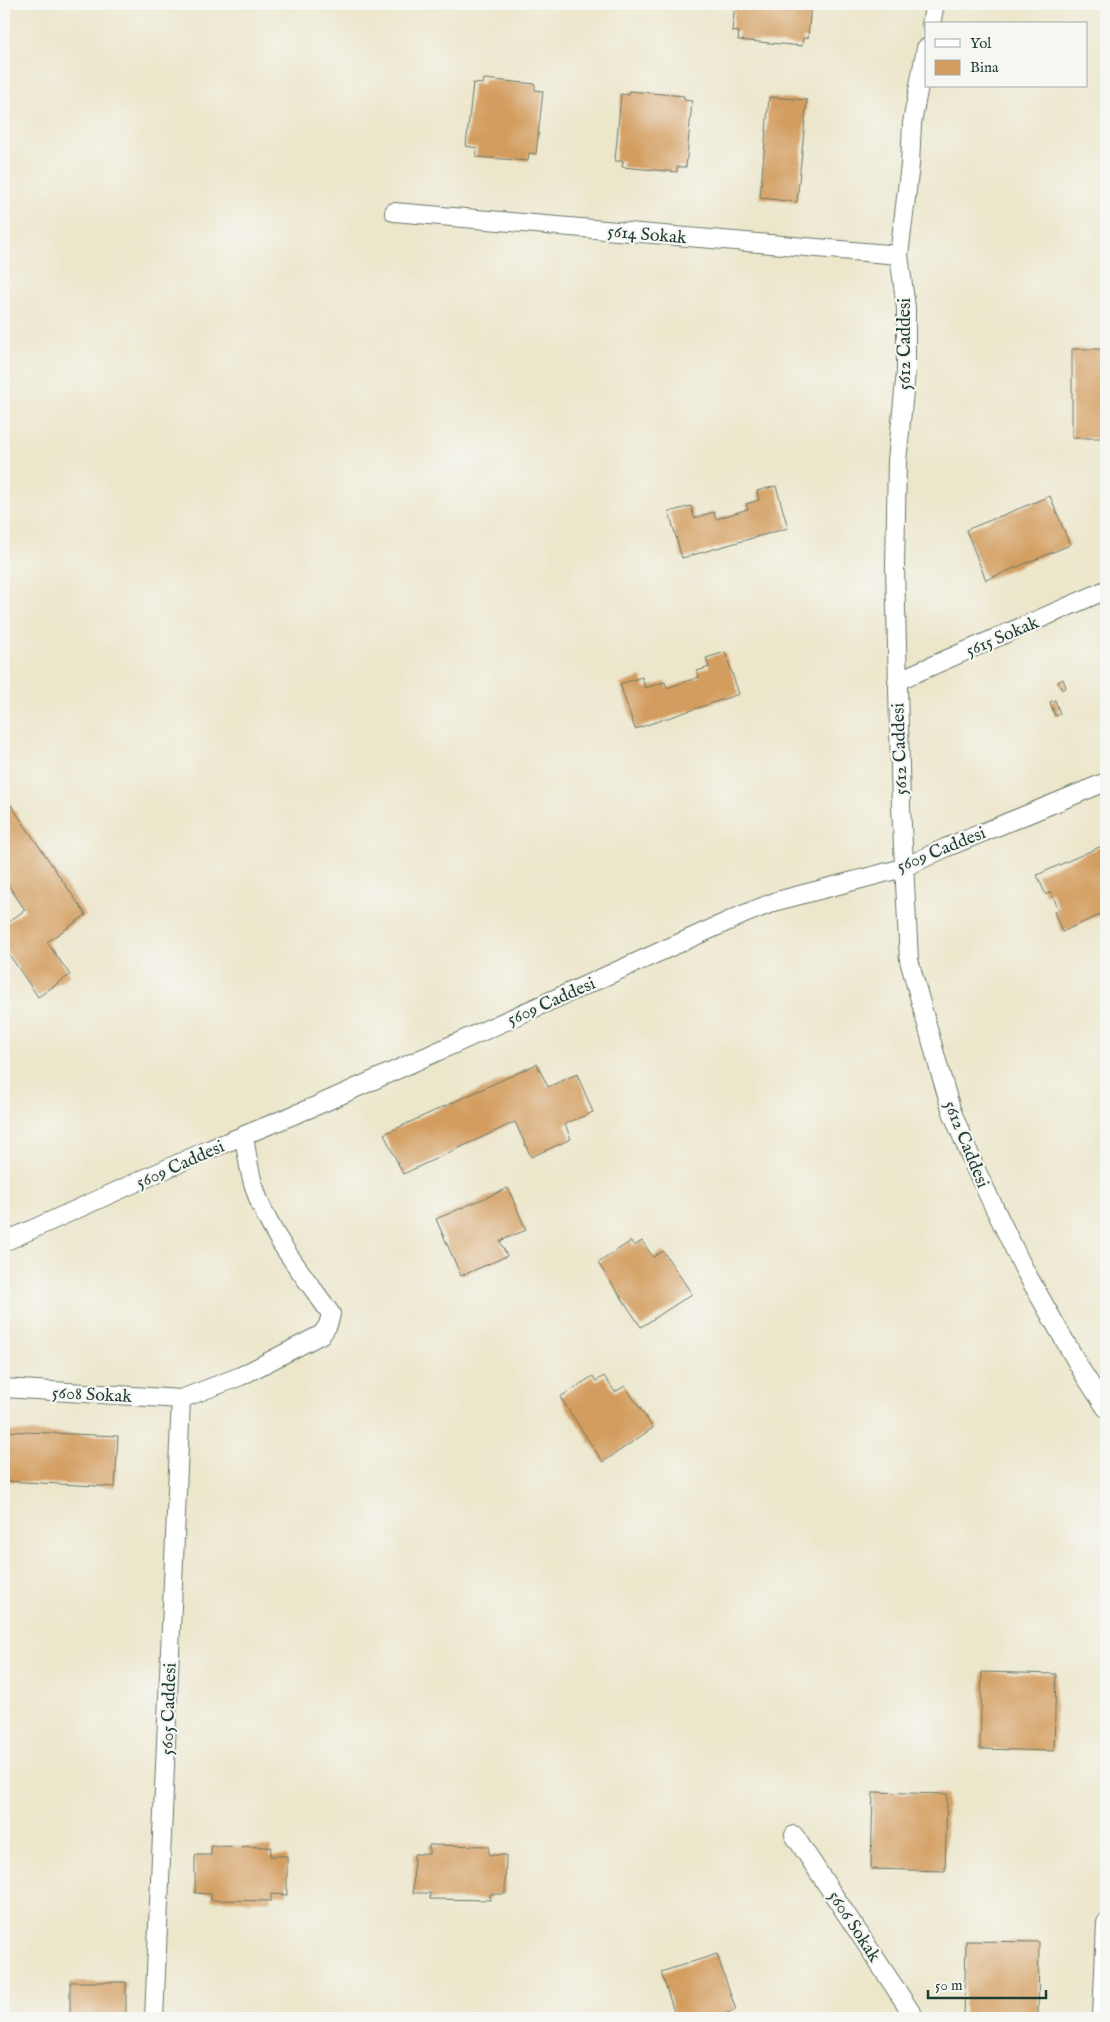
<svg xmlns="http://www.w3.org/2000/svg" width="1110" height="2022" font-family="'IM FELL English',serif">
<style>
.building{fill:#d39d5f}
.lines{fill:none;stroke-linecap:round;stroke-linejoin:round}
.street-casing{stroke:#677868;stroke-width:20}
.street{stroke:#fff;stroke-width:18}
.labels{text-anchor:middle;stroke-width:4.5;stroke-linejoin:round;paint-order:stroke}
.street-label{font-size:18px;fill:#1f3d34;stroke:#f6f6f2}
</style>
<rect width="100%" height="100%" fill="#f6f6f2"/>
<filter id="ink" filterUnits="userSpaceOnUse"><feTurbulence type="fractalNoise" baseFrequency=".02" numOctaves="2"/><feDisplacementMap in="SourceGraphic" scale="10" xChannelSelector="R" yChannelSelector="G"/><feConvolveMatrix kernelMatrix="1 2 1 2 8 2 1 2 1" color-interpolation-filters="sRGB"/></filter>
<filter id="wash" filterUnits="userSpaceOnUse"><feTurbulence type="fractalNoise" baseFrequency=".0096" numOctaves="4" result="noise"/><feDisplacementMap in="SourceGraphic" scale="20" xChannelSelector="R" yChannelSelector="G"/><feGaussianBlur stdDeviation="1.12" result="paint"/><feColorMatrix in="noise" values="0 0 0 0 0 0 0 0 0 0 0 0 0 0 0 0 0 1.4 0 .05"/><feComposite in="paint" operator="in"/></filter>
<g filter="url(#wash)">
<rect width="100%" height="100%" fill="#ece6ca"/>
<g id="blocks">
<path class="building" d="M735,4H811L808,38H803L802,46L738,40L739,32L732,31Z
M484,79L535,84V90L543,91L536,154L529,153L528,161L476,157L477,148L466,146L473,83L483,84Z
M629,91L684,96V100L692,101L686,167H677V172L622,167L623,161H615L621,94L629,95Z
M769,97L807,100L797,202L760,198Z
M1072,349H1106V438H1072Z
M776,486L788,528L682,558L669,512L691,506L694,518L714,512L716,519L748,509L746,504L759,500L757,491Z
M1050,496L1070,545L986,580L966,530Z
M725,652L739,694L635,729L620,684L642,677L645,688L665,682L667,688L699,677L697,671L709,667L706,658Z
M1063,679L1066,687L1062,690L1058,682Z
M1055,700L1060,714L1055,716L1050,702Z
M4,795L86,915L47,942L70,975L38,997L4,947V925L25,910L4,879Z
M1106,844V912L1062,932L1054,912L1059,910L1051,892L1046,895L1037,875Z
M537,1064L548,1087L577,1074L593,1112L565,1124L571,1139L531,1157L515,1122L403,1174L384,1134Z
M508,1188L526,1230L500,1241L507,1256L461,1276L436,1219Z
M631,1241L634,1246L642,1241L653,1257L663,1251L692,1294L641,1327L598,1263Z
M593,1376L596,1381L604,1376L615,1392L625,1386L653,1428L603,1462L560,1397Z
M4,1431L118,1436L115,1487L4,1481Z
M982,1672L1056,1674L1054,1751L980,1749Z
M873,1792L947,1794L945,1871L871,1869Z
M429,1845L489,1846V1855H506L505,1894H490V1900L430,1899V1893H413L414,1854H429Z
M211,1846L271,1847L270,1856H287V1895L271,1894V1901L211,1900V1894L195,1893V1855H211Z
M966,1941L1039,1942L1038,2018L964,2017Z
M717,1954L736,2010L712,2018H676L661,1972Z
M70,1982H126V2018H70Z"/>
</g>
</g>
<g filter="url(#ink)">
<use href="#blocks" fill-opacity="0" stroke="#677868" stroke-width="1"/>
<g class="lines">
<g class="street-casing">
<path id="street" d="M931,24L935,4
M926,48L912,123L910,165L899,255L906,308V372L897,461L895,567L901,807L909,960L940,1072L952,1112L976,1170L1024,1269L1083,1373L1106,1408
M394,212L899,255
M897,681L1106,590
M4,1242L208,1150L318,1105L742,915L777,901L903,868L945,848L1106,782
M4,1388L181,1399L241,1376L322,1334L328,1325L331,1314C304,1275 269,1235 255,1189C249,1173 247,1154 244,1136
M794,1835L915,2018
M154,2018L181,1399
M1102,2018L1106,1923"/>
</g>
<use href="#street" class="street"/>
</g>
</g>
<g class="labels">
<g class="street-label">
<text transform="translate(647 234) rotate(5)" y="6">5614 Sokak</text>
<text transform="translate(904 344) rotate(-90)" y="6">5612 Caddesi</text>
<text transform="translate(1002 636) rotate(-23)" y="6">5615 Sokak</text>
<text transform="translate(899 749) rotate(-92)" y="6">5612 Caddesi</text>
<text transform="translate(941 849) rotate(-22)" y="6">5609 Caddesi</text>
<text transform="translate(551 1001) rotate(-24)" y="6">5609 Caddesi</text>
<text transform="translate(967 1144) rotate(68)" y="6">5612 Caddesi</text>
<text transform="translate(180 1164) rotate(-24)" y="6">5609 Caddesi</text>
<text transform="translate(92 1394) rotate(3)" y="6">5608 Sokak</text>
<text transform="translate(168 1709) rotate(-88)" y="6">5605 Caddesi</text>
<text transform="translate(855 1926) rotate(57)" y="6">5606 Sokak</text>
</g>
</g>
<rect width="1110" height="2022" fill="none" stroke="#f6f6f2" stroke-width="20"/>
<rect x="925" y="22" width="162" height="65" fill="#f6f6f2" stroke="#a0aca6"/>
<rect x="935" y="39" width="25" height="8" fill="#ffffff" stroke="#a0aca6"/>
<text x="970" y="48" font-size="15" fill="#1f3d34">Yol</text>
<rect x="935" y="60" width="25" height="15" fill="#d39d5f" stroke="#a0aca6"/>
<text x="970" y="72" font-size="15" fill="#1f3d34">Bina</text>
<path d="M928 1990v8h118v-8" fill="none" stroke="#1f3d34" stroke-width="2.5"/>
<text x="935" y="1990" font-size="15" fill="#1f3d34" stroke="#f6f6f2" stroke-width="4" paint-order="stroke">50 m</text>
</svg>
